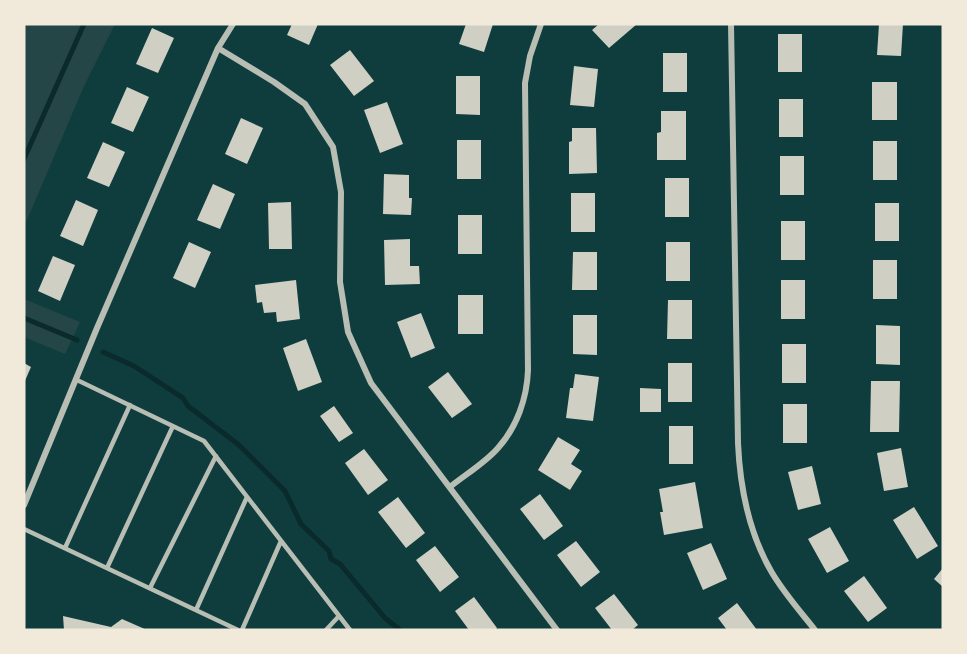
<svg xmlns="http://www.w3.org/2000/svg" width="967" height="654" font-family="Montserrat,sans-serif">
<style>
.green{fill:#244646}
.lines{fill:none;stroke-linecap:round;stroke-linejoin:round}
.stream{stroke:#0a2a2b;stroke-width:5}
.building{fill:#cfcfc3}
.service{stroke:#b8beb3;stroke-width:4.5}
.minor{stroke:#b8beb3;stroke-width:6}
</style>
<rect width="100%" height="100%" fill="#0f3d3e"/>
<path class="green" d="M24,24H115L84,86L24,227Z
M24,299L80,322L65,354L24,337Z"/>
<g class="lines">
<path class="stream" d="M24,159L84,24
M24,318L77,340
M103,352L134,366L183,398L188,406L239,445L285,491L301,524L329,551L331,559L340,564L385,618L400,630"/>
</g>
<path class="building" d="M292,24H318L309,45L287,35Z
M466,24H493L484,52L459,44Z
M599,24H637L609,48L592,30Z
M879,24H903L901,56L877,55Z
M152,28L174,38L158,73L136,64Z
M778,34H802V72H778Z
M350,50L374,81L354,96L330,65Z
M663,53H687V92H663Z
M574,66L598,69L594,107L570,105Z
M456,76H480V115L456,114Z
M872,82H897V120H872Z
M127,87L149,97L133,132L111,123Z
M779,99H803V137H779Z
M387,102L403,144L380,153L364,110Z
M661,111H686V160H657V133L661,132Z
M241,118L263,128L247,164L225,154Z
M572,128H596L597,173L569,174V142L572,141Z
M457,140H481V179H457Z
M873,141H897V180H873Z
M103,142L125,152L109,187L87,178Z
M780,156H804V195H780Z
M384,174L409,175V198H412L411,215L383,214Z
M665,178H689V217H665Z
M213,184L235,194L220,229L197,220Z
M571,193H595V232H571Z
M76,200L98,210L83,246L60,236Z
M291,202L292,249H269L268,203Z
M875,203H899V241H875Z
M458,215H482V254H458Z
M781,221H805V260H781Z
M410,239V266H419L420,284L385,285L384,240Z
M189,242L211,252L195,288L173,278Z
M666,242H690V281H666Z
M573,252H597V290H572Z
M53,256L75,265L60,301L38,291Z
M873,260H897V299H873Z
M296,280L300,319L277,322L276,312L264,313L262,302L257,303L255,285Z
M781,280H805V319H781Z
M458,295H483V334H458Z
M668,300H692V339H667Z
M421,313L435,348L411,358L397,322Z
M573,315H597V355L573,354Z
M876,325L900,326V365L876,364Z
M306,339L322,382L298,391L283,348Z
M782,344H806V383H782Z
M24,363L31,367L24,383Z
M668,363H692V402H668Z
M448,372L472,404L452,418L428,387Z
M575,374L599,377L593,421L566,418L570,388H573Z
M871,381H900L899,432H870Z
M640,388L661,389V412H640Z
M783,404H807V443H783Z
M334,406L353,433L339,442L320,416Z
M669,426H693V464H669Z
M558,437L580,450L571,464L582,471L570,490L538,470Z
M901,448L908,487L884,491L877,453Z
M364,449L388,480L368,495L345,463Z
M812,466L821,504L798,510L788,472Z
M695,482L703,528L664,535L660,512H663L659,489Z
M540,494L563,526L544,540L520,509Z
M398,497L425,533L406,548L378,512Z
M914,507L938,546L917,559L893,520Z
M830,527L849,561L827,573L808,539Z
M576,541L600,572L581,587L557,555Z
M711,543L727,579L703,590L687,553Z
M435,546L459,577L440,592L416,560Z
M943,568V587L934,579Z
M864,576L887,608L868,622L844,591Z
M614,594L638,625L632,630H612L595,608Z
M474,597L497,628L495,630H469L455,611Z
M737,603L757,630H727L718,618Z
M63,616L111,627L122,619L147,630H64Z"/>
<g class="lines">
<path class="service" d="M77,380L204,441L350,630
M24,529L238,630
M65,548L130,405
M107,568L173,426
M150,588L216,456
M196,610L247,497
M242,630L281,541
M326,630L339,616"/>
<path class="minor" d="M731,24L738,443C740,488 748,531 771,571C783,592 800,611 815,630
M218,48L274,82L305,104L333,147L341,192L340,282L348,332L371,383L557,630
M450,487C466,474 485,463 498,448C517,427 527,398 528,370L525,83L530,56L541,24
M24,505L97,328L218,48L233,24"/>
</g>
<rect width="967" height="654" fill="none" stroke="#f1e9da" stroke-width="51"/>
</svg>
